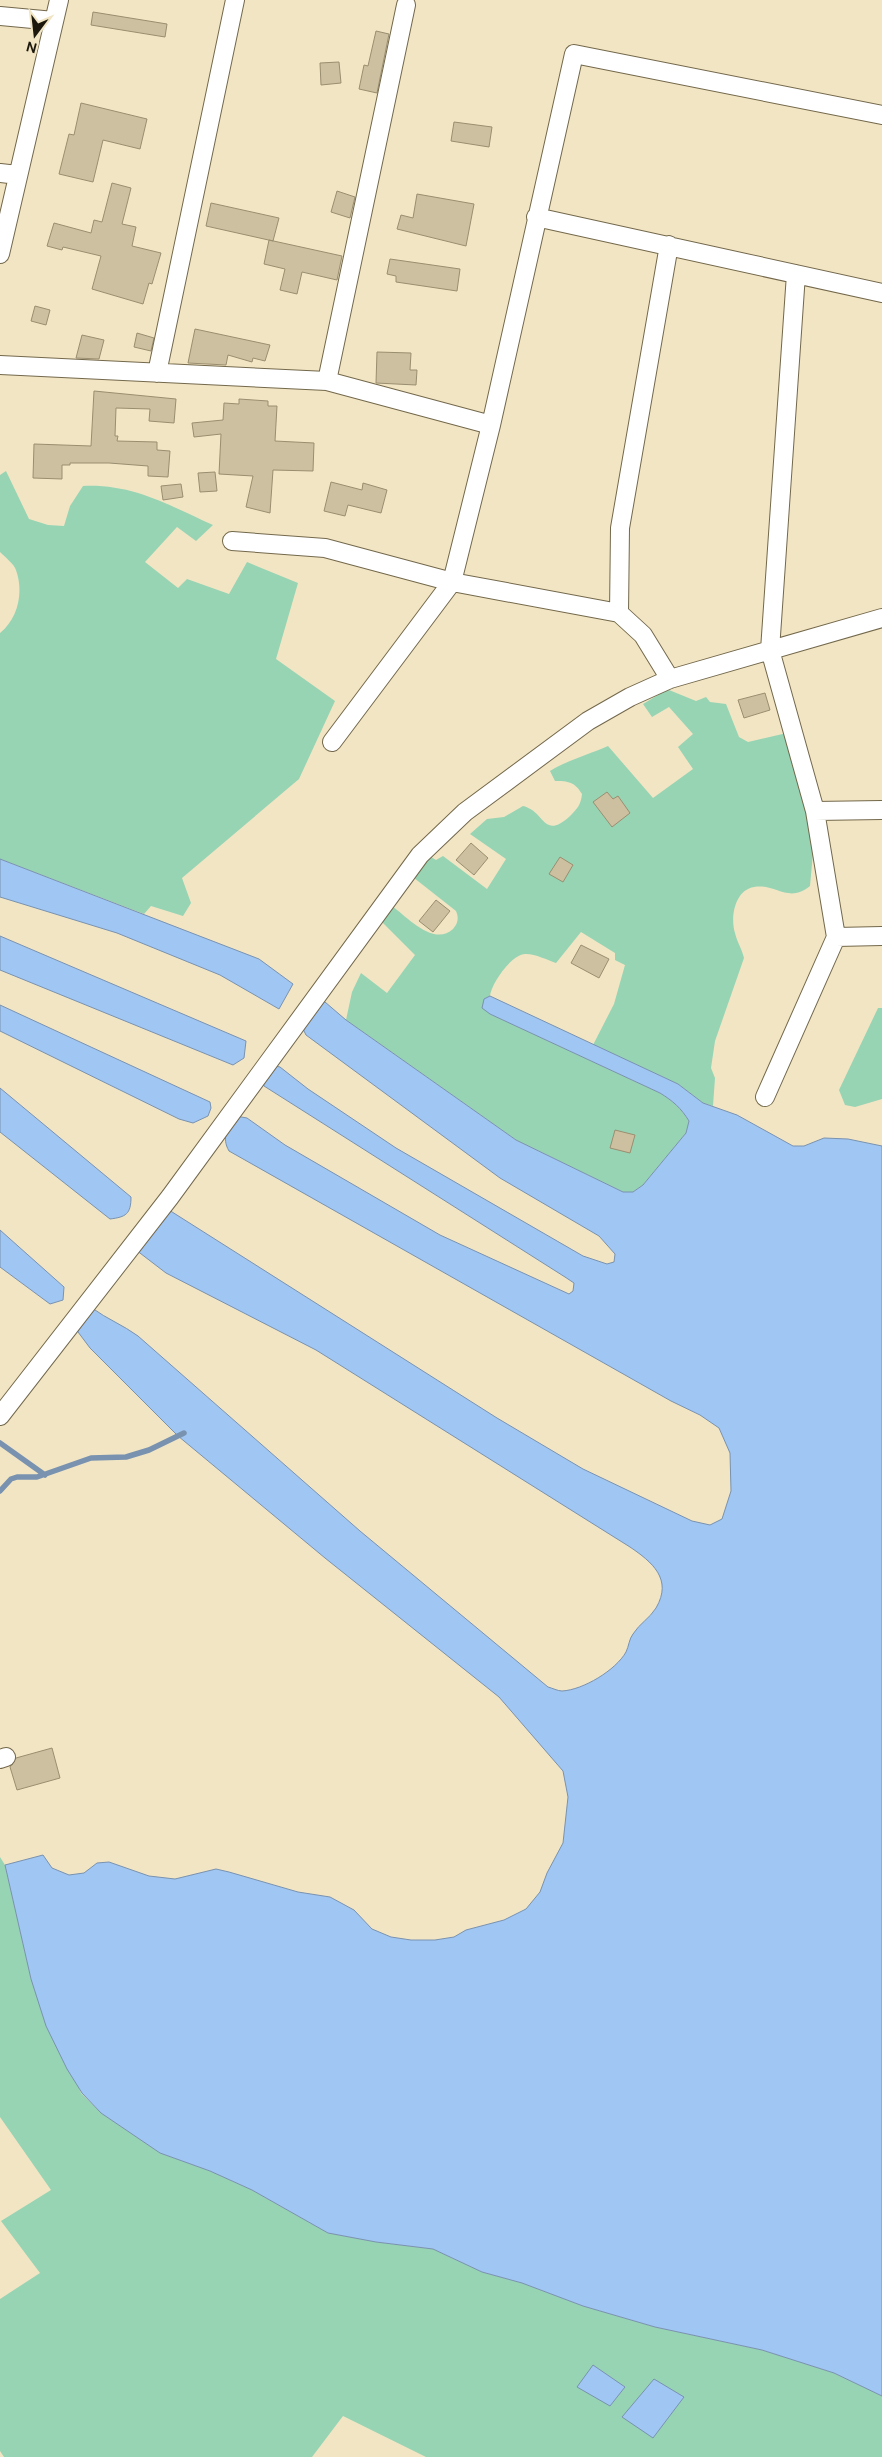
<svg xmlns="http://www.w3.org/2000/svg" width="882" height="2457" font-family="'DM Sans',sans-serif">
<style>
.green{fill:#96d4b4}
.water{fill:#a0c6f4;stroke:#7992af}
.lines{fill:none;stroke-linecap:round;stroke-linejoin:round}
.stream{stroke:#7992af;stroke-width:5.5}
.building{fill:#ccc0a0;stroke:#9a8e70}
.minor-casing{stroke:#73684b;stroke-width:20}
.minor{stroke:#fff;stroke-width:18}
</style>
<rect width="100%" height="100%" fill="#f2e5c4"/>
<path class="green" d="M6,471L29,519L48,525L64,526L70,506L83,486C134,484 168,505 213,525L196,541L177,527L145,562L178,588L187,579L229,594L247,562L298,583L276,659L335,701L299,779L182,878L191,903L183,916L151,906L144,914L0,859V633C18,619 24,592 16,570C14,564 5,557 0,552V475Z
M669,690L696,701L706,697L710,702L726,704L739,737L748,742L787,733L816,819L810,886C788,904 776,883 754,887C735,890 730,917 735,933C737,942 742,949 744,958L715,1041L711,1068L715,1078L713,1106L703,1103L678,1084L593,1045L614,1004L625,965L615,960V953L581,932L556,963C547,960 536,954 526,954C512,953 491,984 490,996L484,1000L490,1014L660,1093C673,1101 681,1108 689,1121L686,1133L643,1185L633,1192H623L516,1140L346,1020L352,992L361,973L387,993L415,955L379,919L392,906C407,917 434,947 453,929C458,923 459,918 456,911L409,874L426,854L436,860L443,856L487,889L506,859L470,834L487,819L504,817L523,806C545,811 543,840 569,817C577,809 581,805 582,794C575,782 568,781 555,781L550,771C566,761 590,754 608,746L653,798L693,769L678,747L693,734L669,707L652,717L643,704L663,692Z
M878,1008H882V1099L855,1107L845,1105L839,1090Z
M0,1857L5,1865L31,1979L81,2093L101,2113L160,2153L210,2171L252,2190L328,2233L376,2242L433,2249L482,2272L522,2283L583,2306L655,2327L762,2350L834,2373L882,2396V2457H426L343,2416L312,2457H4L0,2451V2299L40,2273L1,2221L51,2190L0,2117Z"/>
<path class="water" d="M0,859L259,959L293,984L279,1009L220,975L117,933L0,897Z
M0,936L246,1041L244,1058L233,1065L0,970Z
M490,996L678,1084L703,1103L737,1115L793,1146H804L824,1138L848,1139L882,1146V2396L834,2373L762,2350L655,2327L583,2306L522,2283L482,2272L433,2249L376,2242L328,2233L252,2190L210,2171L160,2153L101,2113L82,2093L67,2069L46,2026L31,1979L5,1865L43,1855L52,1868L69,1875L84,1873L97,1863L109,1862L149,1876L175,1879L216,1869L229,1872L298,1892L330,1897L354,1910L372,1929L391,1937L411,1940H435L454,1937L466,1930L504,1920L526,1909L540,1892L547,1873L563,1843L568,1797L563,1771L499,1697L325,1558L178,1436L90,1348L78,1332L75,1321L92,1308C107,1319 123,1325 138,1336L360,1531L548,1687C552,1688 558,1691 562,1691C583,1690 616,1670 626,1652C629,1646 629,1639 633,1634C639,1624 650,1618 656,1608C673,1579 652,1562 630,1547L316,1350L166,1273L136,1250L169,1210L497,1418L583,1469L692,1521L710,1525L722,1519L731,1491L730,1453L719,1428L700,1415L671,1401L229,1151C221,1137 228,1129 236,1116L247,1118L285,1145L440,1235L569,1294L573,1291L574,1283L565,1277L264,1086L261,1078L272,1065L280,1067L308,1089L396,1148L583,1256L607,1264L614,1262L615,1254L599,1236L500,1178L306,1035L301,1025L319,1000L325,1002L346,1020L516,1140L623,1192H633L643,1185L686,1133L689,1121C681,1108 673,1101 660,1093L490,1014L482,1008L484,999Z
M0,1005L210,1102L211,1108L208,1116L193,1123L179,1119L0,1031Z
M0,1088L131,1197C131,1214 126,1217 110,1219L0,1132Z
M0,1230L64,1287L63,1300L50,1304L0,1267Z
M593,2365L625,2387L610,2406L577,2387Z
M654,2379L684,2397L653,2438L622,2417Z"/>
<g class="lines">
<path class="stream" d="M0,1443L45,1475
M0,1491L11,1479L17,1477H37L91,1458L126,1457L149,1450L184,1433"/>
</g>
<path class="building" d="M93,12L167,24L165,37L91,25Z
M376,31L389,34L377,93L359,89L364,65L368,66Z
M339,62L341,83L321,85L320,63Z
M81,103L147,119L140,149L103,140L93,182L59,174L69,134L74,135Z
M454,122L492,127L489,147L451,141Z
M112,183L131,188L122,224L136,227L132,246L161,253L152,284L149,283L143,304L92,289L101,256L63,247L62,250L47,246L54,223L91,233L94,220L102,222Z
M337,191L355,197L350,218L331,212Z
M417,194L474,204L466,246L397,229L401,215L413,218Z
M211,203L279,218L273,241L206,226Z
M269,240L342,256L337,280L302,272L297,294L280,290L285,269L264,264Z
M390,259L460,269L457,291L396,282V276L387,274Z
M35,306L50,310L46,325L31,321Z
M195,329L270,345L265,361L253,358L252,362L228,355L226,365L188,363Z
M137,333L154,338L151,351L134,347Z
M82,335L104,340L99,359L76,358Z
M377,352L411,353L410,370H417L416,385L376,383Z
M94,391L176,399L174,423L149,421L150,409L116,408L115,436H118L117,441L157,442V450L170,451L168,477L148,476V466L109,463H70V465H62V479L33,478L34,444L91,446Z
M239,399L268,401V406H277L275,441L314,443L313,471L273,470L270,513L246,507L253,476L219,474L221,434L194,437L192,423L223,420L224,403L239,404Z
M215,472L217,491L200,492L198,473Z
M331,482L362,490L363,483L387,490L381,513L348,505L345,516L324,511Z
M181,484L183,497L163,500L161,486Z
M765,693L770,710L744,718L738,700Z
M607,792L613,799L618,796L630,813L612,827L593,802Z
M471,843L488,858L474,875L456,860Z
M560,857L573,865L563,882L549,874Z
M436,900L450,911L433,932L419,921Z
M581,945L609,959L599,978L571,963Z
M615,1130L635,1135L630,1153L610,1148Z
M52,1748L60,1778L17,1790L10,1767L16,1758Z"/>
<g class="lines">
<g class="minor-casing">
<path id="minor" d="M0,16L54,21
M0,173L18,175
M536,217L882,293
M0,254L59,0
M796,274L770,650L815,811L882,810
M0,365L327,381L491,425
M157,373L235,0
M327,381L406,5
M232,541L325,548L452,582L619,613L643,635L670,679
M619,613L620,528L669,245
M332,742L452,582L491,425L574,54L882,115
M815,811L836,937
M765,1097L836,937L882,936
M0,1416L170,1197L420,855L465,812L588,721L630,697L670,679L882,618
M0,1759L6,1757"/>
</g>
<use href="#minor" class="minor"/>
</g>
<g transform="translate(35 35) rotate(195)" stroke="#f2e5c4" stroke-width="4" paint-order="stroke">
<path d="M0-4L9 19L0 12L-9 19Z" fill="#1d180d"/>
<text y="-8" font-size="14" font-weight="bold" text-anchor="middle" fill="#1d180d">N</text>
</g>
</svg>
